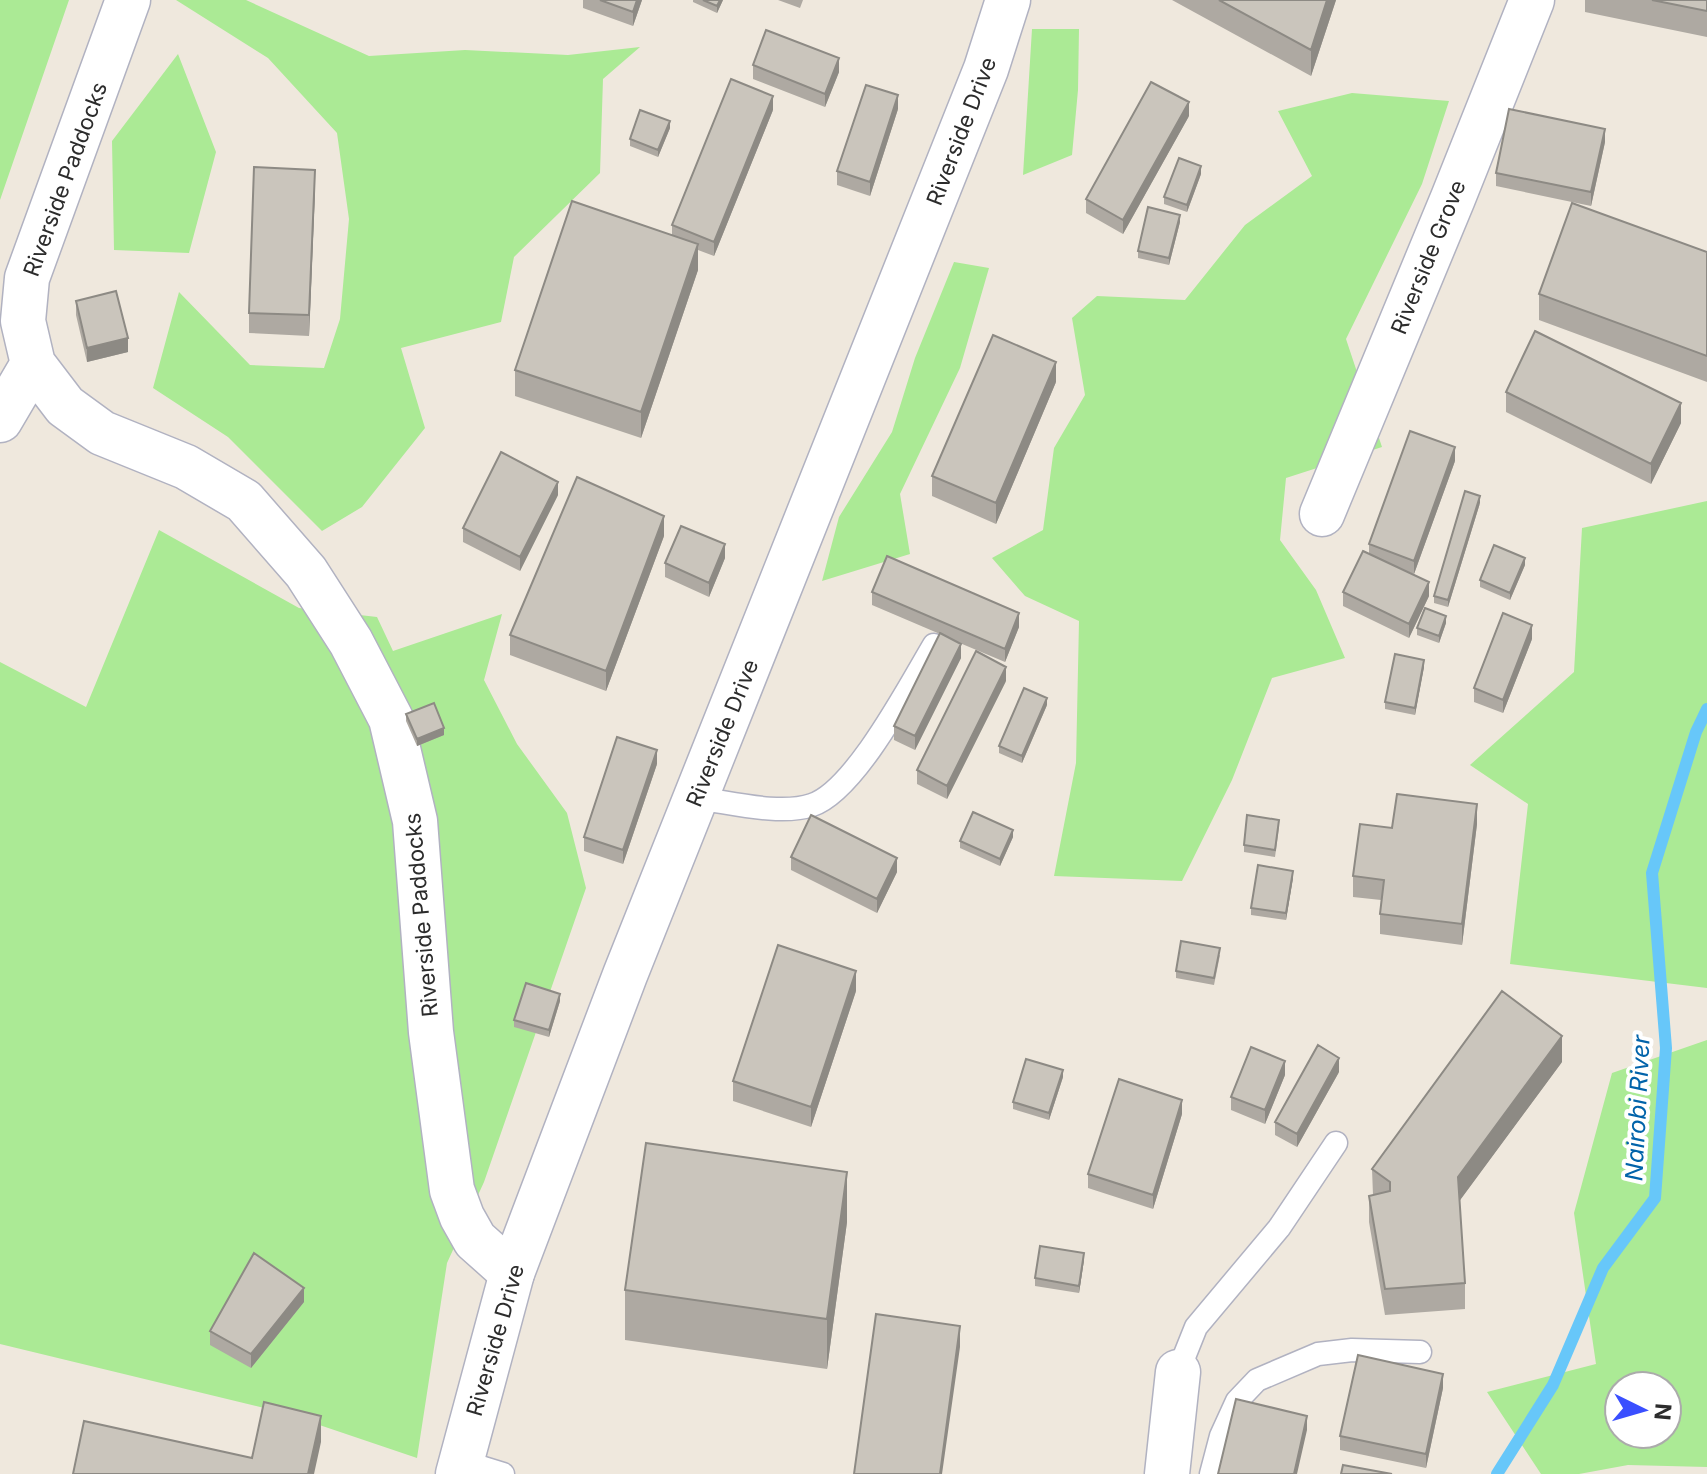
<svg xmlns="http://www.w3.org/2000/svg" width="1707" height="1474" font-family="Inter,sans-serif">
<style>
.green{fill:#abea95;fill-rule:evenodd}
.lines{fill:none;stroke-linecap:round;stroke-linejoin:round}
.stream{stroke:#67c7f9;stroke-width:12}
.lane-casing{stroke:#b1b2c1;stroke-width:25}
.street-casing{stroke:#b1b2c1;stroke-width:47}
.secondary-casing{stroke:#b1b2c1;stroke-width:47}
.lane{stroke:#fff;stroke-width:22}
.street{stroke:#fff;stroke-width:44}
.secondary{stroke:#fff;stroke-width:44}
.wall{fill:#aea9a2}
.shaded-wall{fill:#8d8a84}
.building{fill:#cac5bc;stroke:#8d8a84;stroke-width:2}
.labels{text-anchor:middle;stroke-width:8;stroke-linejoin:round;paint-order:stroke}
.street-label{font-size:22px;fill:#2c2c2c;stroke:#fff}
.water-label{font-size:24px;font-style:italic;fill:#0163aa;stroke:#fff}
</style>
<rect width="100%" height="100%" fill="#efe8dd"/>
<path class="green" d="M0,0H69L0,200Z
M176,0H246L369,56L465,50L568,55L640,47L603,79L600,173L514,257L501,322L401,348L425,428L362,507L322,531L228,437L153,388L179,292L250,365L324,368L340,319L349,219L337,133L268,58Z
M1032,29H1079L1078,90L1072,155L1023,175Z
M178,54L216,152L189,253L114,250L112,141Z
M1352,93L1449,101L1422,184L1346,339L1382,447L1286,478L1280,540L1316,590L1345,658L1272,678L1232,780L1182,881L1054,876L1076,763L1079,621L1025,596L992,558L1043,530L1054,448L1085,395L1072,318L1097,296L1185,300L1245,225L1312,176L1278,111Z
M954,262L989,268L960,368L900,494L910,554L822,581L839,517L892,432L915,358Z
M1707,501V988L1510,964L1528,804L1470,765L1574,672L1582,528Z
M159,530L299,608L377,617L393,651L502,614L484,680L517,744L567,813L586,888L484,1182L447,1263L417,1458L281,1412L0,1344V662L86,707Z
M1707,1040V1467L1628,1465L1579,1474H1541L1487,1392L1596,1364L1574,1213L1612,1073ZM1619,1386H1667V1434H1619Z"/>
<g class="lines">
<path class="stream" d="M1497,1474L1553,1385L1603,1268L1655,1198L1666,1048L1652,873L1696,732L1707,709"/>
<g class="lane-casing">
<path id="lane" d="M696,798C729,802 780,816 812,805C855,791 910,685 934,645
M1178,1372L1196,1327L1279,1228L1336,1143
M461,1461L503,1474
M1211,1474L1221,1436L1237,1401L1257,1380L1318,1354L1352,1350L1420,1352"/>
</g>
<g class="street-casing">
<path id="street" d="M128,0L27,278L23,321L33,364L65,406L102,433L186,467L244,501L306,572L351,642L391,719L415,821L431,1032L452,1190L462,1217L475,1240L512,1273
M0,420L33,364
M1322,514L1453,198L1532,0
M1167,1474L1178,1372"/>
</g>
<g class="secondary-casing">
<path id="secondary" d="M458,1474L512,1273L625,975L986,69L1008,0"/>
</g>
<use href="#lane" class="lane"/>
<use href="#street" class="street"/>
<use href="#secondary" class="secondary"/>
</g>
<path class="wall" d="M583,0H642L633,26L583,8Z
M693,0H723L717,13L693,2Z
M778,0H803L800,8Z
M1172,0H1336L1311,76Z
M1585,0H1707V37L1585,12Z
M753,65L839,72L825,107L753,79Z
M898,109L870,196L837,185V171Z
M773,110L714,256L698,250V270L641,438L515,396V370L672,235V225Z
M1189,116L1123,234L1086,213V199Z
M670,128L658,157L630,146V139Z
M1605,142L1591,206L1496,186V173Z
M1201,174L1187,212L1164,204V197Z
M315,190L309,336L249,333V313Z
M1180,222L1169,265L1138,258V251Z
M1707,252V382L1539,320V294Z
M76,301L128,352L87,362L76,315Z
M1056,382L996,524L932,496V476Z
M1506,392L1681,423L1651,484L1506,412Z
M1455,461L1414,574L1406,571L1429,596L1409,638L1343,606V592L1369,554V544Z
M558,495L520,571L463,542V528Z
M1480,503L1448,607L1434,603V596Z
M664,536L606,691L510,655V635Z
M725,558L709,597L665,577V563Z
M1525,565L1510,600L1480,587V580Z
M872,592L1019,627L1005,662L955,641L961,658L915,750L894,740V726L940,634L872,605Z
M1446,623L1439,643L1417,635V628Z
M1532,639L1503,713L1474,702V688Z
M1424,667L1415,715L1385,709V702Z
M1006,681L947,799L917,784V770Z
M1047,705L1022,763L999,753V746Z
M406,714L444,735L417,746L406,721Z
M657,764L623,864L584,851V837Z
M1477,824L1462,945L1380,934V914L1381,900L1353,897V876L1392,828Z
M1279,827L1275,857L1244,852V845Z
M1013,837L1000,866L960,848V841Z
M791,857L897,872L877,913L791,870Z
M1293,878L1286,920L1251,915V908Z
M1220,955L1214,985L1176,978V971Z
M856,991L811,1127L733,1101V1081Z
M560,1001L549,1037L514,1027V1020Z
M1562,1062L1459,1201L1465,1283V1309L1385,1315L1369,1222V1196L1373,1195L1372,1169Z
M1339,1072L1297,1147L1275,1135V1122Z
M1285,1075L1265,1124L1231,1110V1097Z
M1063,1077L1049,1120L1013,1109V1102Z
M1182,1114L1153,1209L1088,1188V1174Z
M847,1222L827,1369L625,1340V1290Z
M1084,1260L1079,1293L1035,1286V1278Z
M304,1302L251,1368L210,1345V1331Z
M1443,1388L1426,1468L1340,1450V1436Z"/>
<path class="shaded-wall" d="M637,0H642L633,26V12Z
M720,0H723L717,13V6Z
M1327,0H1336L1311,76V50Z
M839,58V72L825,107V94Z
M898,95V109L870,196V182Z
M773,96V110L714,256V242Z
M1189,102V116L1123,234V220Z
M670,121V128L658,157V150Z
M1605,129V142L1591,206V192Z
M1201,166V174L1187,212V205Z
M315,170V190L309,336V315Z
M1180,215V222L1169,265V258Z
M698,244V270L641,438V412Z
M128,338V352L87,362V348Z
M1056,362V382L996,524V503Z
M1681,403V423L1651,484V464Z
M1455,447V461L1414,574V561Z
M558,482V495L520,571V557Z
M1480,496V503L1448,607V600Z
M664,516V536L606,691V671Z
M725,544V558L709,597V583Z
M1525,558V565L1510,600V593Z
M1429,582V596L1409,638V624Z
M1019,613V627L1005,662V649Z
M1446,616V623L1439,643V636Z
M1532,625V639L1503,713V700Z
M961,644V658L915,750V736Z
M1424,660V667L1415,715V708Z
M1006,667V681L947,799V786Z
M1047,698V705L1022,763V756Z
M444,728V735L417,746V739Z
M657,750V764L623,864V850Z
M1477,804V824L1462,945V924Z
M1013,830V837L1000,866V859Z
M897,858V872L877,913V899Z
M1293,871V878L1286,920V913Z
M856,971V991L811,1127V1107Z
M560,994V1001L549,1037V1030Z
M1562,1036V1062L1458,1203V1177Z
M1339,1058V1072L1297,1147V1134Z
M1285,1061V1075L1265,1124V1110Z
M1063,1070V1077L1049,1120V1113Z
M1182,1100V1114L1153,1209V1195Z
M847,1172V1222L827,1369V1319Z
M1084,1253V1260L1079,1293V1286Z
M304,1288V1302L251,1368V1354Z
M960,1326V1347L942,1474H940Z
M1443,1374V1388L1426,1468V1454Z
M321,1416V1442L314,1474H308Z
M1307,1416V1430L1297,1474H1294Z"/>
<path class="building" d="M600,0H637L633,12Z
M703,0H720L717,6Z
M1219,0H1327L1311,50Z
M1652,0H1707V11Z
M766,30L839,58L825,94L753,65Z
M731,79L773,96L714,242L672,225Z
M1151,82L1189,102L1123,220L1086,199Z
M866,85L898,95L870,182L837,171Z
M1509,109L1605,129L1591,192L1496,173Z
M640,110L670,121L658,150L630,139Z
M1179,158L1201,166L1187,205L1164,197Z
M254,167L315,170L309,315L249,313Z
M572,201L698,244L641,412L515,370Z
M1572,203L1707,252V356L1539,294Z
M1148,207L1180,215L1169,258L1138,251Z
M116,291L128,338L87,348L76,301Z
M1535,331L1681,403L1651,464L1506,392Z
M993,335L1056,362L996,503L932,476Z
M1410,431L1455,447L1414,561L1369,544Z
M501,452L558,482L520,557L463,528Z
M577,477L664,516L606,671L510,635Z
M1465,491L1480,496L1448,600L1434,596Z
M681,526L725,544L709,583L665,563Z
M1494,545L1525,558L1510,593L1480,580Z
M1363,551L1429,582L1409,624L1343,592Z
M887,556L1019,613L1005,649L872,592Z
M1425,608L1446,616L1439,636L1417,628Z
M1503,613L1532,625L1503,700L1474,688Z
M940,633L961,644L915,736L894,726Z
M976,651L1006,667L947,786L917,770Z
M1395,654L1424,660L1415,708L1385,702Z
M1024,688L1047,698L1022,756L999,746Z
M434,703L444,728L417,739L406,714Z
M617,737L657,750L623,850L584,837Z
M1397,794L1477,804L1462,924L1380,914L1384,880L1353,876L1360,824L1392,828Z
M973,812L1013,830L1000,859L960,841Z
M811,815L897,858L877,899L791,857Z
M1247,815L1279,820L1275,850L1244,845Z
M1258,865L1293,871L1286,913L1251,908Z
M1181,941L1220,948L1214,978L1176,971Z
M778,945L856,971L811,1107L733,1081Z
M526,983L560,994L549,1030L514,1020Z
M1502,991L1562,1036L1458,1177L1465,1283L1385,1289L1369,1196L1390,1191V1182L1372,1169Z
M1318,1045L1339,1058L1297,1134L1275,1122Z
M1251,1047L1285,1061L1265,1110L1231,1097Z
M1026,1059L1063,1070L1049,1113L1013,1102Z
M1119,1079L1182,1100L1153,1195L1088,1174Z
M646,1143L847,1172L827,1319L625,1290Z
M1040,1246L1084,1253L1079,1286L1035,1278Z
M254,1253L304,1288L251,1354L210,1331Z
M876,1314L960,1326L940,1474H854Z
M1358,1355L1443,1374L1426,1454L1340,1436Z
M1236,1399L1307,1416L1294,1474H1218Z
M264,1402L321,1416L308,1474H73L84,1421L252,1458Z
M1343,1465L1392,1474H1341Z"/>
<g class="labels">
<g class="street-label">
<text transform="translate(961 131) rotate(-69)" y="8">Riverside Drive</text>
<text transform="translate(65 179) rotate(-70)" y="8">Riverside Paddocks</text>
<text transform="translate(1428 257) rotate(-68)" y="8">Riverside Grove</text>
<text transform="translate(722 733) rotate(-68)" y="8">Riverside Drive</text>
<text transform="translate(421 915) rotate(-95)" y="8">Riverside Paddocks</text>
<text transform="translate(495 1340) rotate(-74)" y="8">Riverside Drive</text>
</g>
<g class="water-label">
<text transform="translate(1638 1108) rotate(-87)" y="8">Nairobi River</text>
</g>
</g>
<g transform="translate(1643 1410) rotate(95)"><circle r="38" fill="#ffffff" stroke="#ababab" stroke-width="2"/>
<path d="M0-6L14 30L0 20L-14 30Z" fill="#3a4fff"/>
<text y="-12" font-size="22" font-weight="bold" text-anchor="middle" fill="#2c2c2c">N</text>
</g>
</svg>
